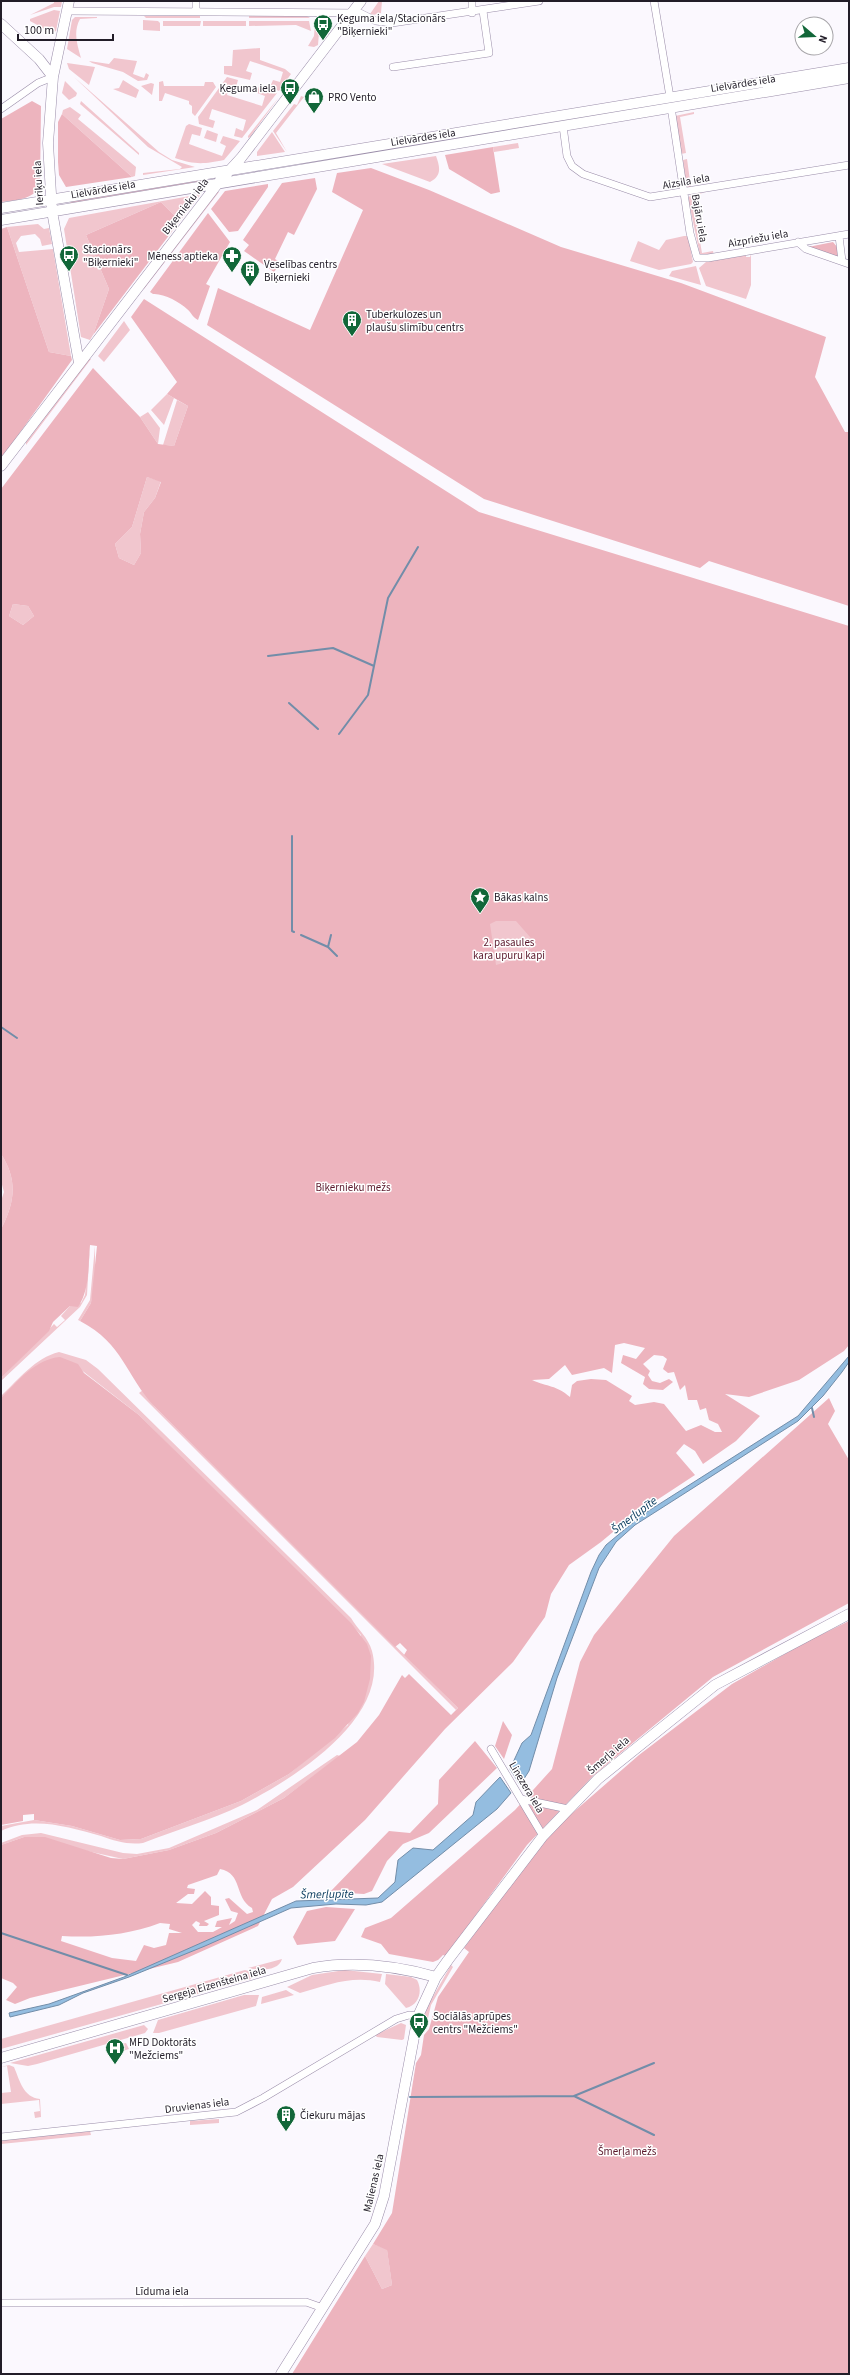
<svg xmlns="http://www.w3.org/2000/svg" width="850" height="2375" font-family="'Source Sans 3',sans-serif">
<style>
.green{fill:#f1c6ce}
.forest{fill:#edb4be;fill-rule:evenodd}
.water{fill:#94bde0;stroke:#728da9}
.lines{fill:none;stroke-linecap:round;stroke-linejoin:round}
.stream{stroke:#728da9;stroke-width:2}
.street-casing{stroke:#9a8da9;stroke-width:8}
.secondary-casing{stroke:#9a8da9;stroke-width:11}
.street{stroke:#fff;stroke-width:7}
.secondary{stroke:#fff;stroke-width:10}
.labels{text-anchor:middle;stroke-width:3;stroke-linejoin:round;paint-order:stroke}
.poi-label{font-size:11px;fill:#221d28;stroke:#fff;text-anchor:start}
.street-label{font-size:11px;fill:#221d28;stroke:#fff}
.park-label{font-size:11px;fill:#5b192c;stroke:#fff}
.water-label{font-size:12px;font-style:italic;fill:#0d3e60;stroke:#fff}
</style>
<rect width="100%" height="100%" fill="#fbf8fe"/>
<path class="green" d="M54,1H62L61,7H54L30,15L54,3Z
M379,1H382L381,13L373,15L370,14Z
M54,10L60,11L56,31L52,33L30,21V19Z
M144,16H200V18H146Z
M249,16H307L310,18H249Z
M75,17H97V18L80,19C73,32 77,44 81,58L67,49L72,20Z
M143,20L158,21L160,23V31L143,30Z
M163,21H201L200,26H163Z
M203,21H246V26H203Z
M249,21H309L311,31L296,25L249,26Z
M318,22L329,24V29L323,39Z
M315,24L319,33L318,45L314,47L308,46L314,36Z
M260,48V60L285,69L291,74L279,91L270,87L273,80L280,82L283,72L250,61L246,71L252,73L250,80L224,74V66H232L233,50Z
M114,58L137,61L133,74L144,78L146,73L149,75L147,80L138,81L123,72L92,63L89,61L109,64Z
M67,63L95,67L89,85L69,69Z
M74,77L159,152L172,160L195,167L143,175V173L180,169L182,167L148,147Z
M227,77L238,80L236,87L230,85L227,95L262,106L265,96L257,93L259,86L277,93L242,138L234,136L236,128L243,131L246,120L212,109L209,119L215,121L213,128L199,124L198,117Z
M123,80L139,90L136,98L113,89L119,88Z
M65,81L77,93L76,96L69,100L62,93Z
M163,81L164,86H204L205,82H213L216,87L195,116L192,113V106L189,104V101L165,93L162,101H159V82Z
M151,83L154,84L152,95L141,86Z
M301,96L304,97L276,133L287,152L273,131L294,104L297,105Z
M279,97L250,137L248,138V136Z
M81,101L139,153V155L80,104Z
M70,107L81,115L78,119L136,167L135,176L132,177L62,114L63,110Z
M694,112V114L680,117L686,153L681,154L675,116Z
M189,124L202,128L200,136L192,134L189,144L222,156L226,146L220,143L223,136L240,141L224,160C204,164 195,165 175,158L186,126Z
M207,130L218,134L216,142L204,138Z
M488,131L489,133L349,157V154Z
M272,132L285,152L257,156V152Z
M518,143L519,148L494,152L493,147Z
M436,156C440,167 442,176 430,182L382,164Z
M687,159L691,188L686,186L683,160Z
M203,178V182L71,204L70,201Z
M217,192H219L144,289V287Z
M706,192L692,196L702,253L713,251L714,255H700L688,198L692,194Z
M201,194L180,221L161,202L86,235L109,289L93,335L90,340L81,337L64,229L69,218Z
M38,224L44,229L49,228L52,244L42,246L40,239L35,234L21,236L16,243L19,252L53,249L71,356L49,352L7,227Z
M684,236H688L693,262L691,264L659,270L630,261L638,241L659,250L666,240Z
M751,254V285L746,299L706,286L699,268L706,262L746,255V257H750Z
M696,266L701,285L669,276L672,271Z
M124,321L130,330L104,362L98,356Z
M89,359H91L26,445V442Z
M167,394L174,398L164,425L151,410Z
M177,400L188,406L174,446L163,445Z
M148,412L160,428L158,444L140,417Z
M147,477L161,481L155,498L144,512L140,534L141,553L134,565L119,558L115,544L132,527Z
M13,604L28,606L34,616L23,625L9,616Z
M508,906L577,983L501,984L480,924Z
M1,1154C18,1180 15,1202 1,1229V1201L4,1192L1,1181Z
M90,1245L87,1295L80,1307L1,1381V1378L54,1324L57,1327L65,1320L61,1316L70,1306L81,1303L85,1295Z
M95,1246V1280L91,1303L80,1321L78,1320L90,1300Z
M59,1352L86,1360L98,1369L351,1618C358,1630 368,1637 372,1651C390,1719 293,1779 242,1805C211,1820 176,1830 143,1843C128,1845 115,1841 101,1836C68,1827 33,1816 1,1831V1826L34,1820L72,1826L120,1840L141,1839L241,1801L289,1774L348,1725L361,1635L139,1415L80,1369L38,1365L1,1398V1396C19,1379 35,1358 59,1352Z
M143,1390L155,1407L458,1708L456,1710L139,1393Z
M337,1755L340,1756L284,1798L216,1833L169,1850L123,1859L24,1837L1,1845V1843L22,1835L41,1833L123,1853L137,1854L169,1848L257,1810Z
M282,1959C279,1971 259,1971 248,1968Z
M451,1965L453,1967L431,2005L426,2027L419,2034L427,2007Z
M245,1970L252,1972L251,1979L1,2049V2039Z
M345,1970L382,1974L380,1982C352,1975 327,1985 300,1993L287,1987L312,1975Z
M386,1974L411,1977L417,1980C423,1991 419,2005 406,2008L385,1984Z
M286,1990L294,1995L261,2004L262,1997Z
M244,1995H259L256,2006L159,2033H153L158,2020Z
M401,2023L406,2025L404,2039L402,2040L377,2037L375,2035Z
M144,2025L148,2029L145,2033L37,2064L28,2066L10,2063Z
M126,2043L129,2049L117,2053L108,2052V2047Z
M9,2065L14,2067C20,2081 23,2097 40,2099L41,2117L35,2118L34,2112L40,2111L39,2100L1,2104V2093L11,2092L7,2066L1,2067Z
M219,2119V2123L190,2125V2121Z
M90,2131L91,2135L1,2144V2140Z
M373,2244L387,2249L392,2285L382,2289L365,2256Z"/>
<path class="forest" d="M32,101L41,106L40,186C32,200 16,200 1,202V119Z
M62,114L132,177L66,187L59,175L58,162V122Z
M493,147L500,192L491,194L449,169L445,155Z
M371,168L429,190L561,247L681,283L826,337L815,377L845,432H849V606L709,561L700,568L484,499L207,325L218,288L310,330L363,210L332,192L337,173Z
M315,178L317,189L294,235L288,232L275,259L281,263L274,272L244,251L249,245L243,240L282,183Z
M268,184V187L238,231L229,232L211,209L225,191Z
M161,202L180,221L93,335L109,289L86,235Z
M208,213L230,242L206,284L210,286L198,320C192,317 192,313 187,309C180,302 163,293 153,294L150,292Z
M7,227L49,352L71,356L72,360L1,459V229Z
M833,242L838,248L839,258L808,247Z
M144,299L479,512L849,626V1345L844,1351L799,1380L749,1397L725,1394L760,1416L736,1441L703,1464L695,1451L684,1444L676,1453L695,1475L631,1517L601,1542L569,1565L551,1594L545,1617L513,1662L445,1729L365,1820L293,1887L272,1899L258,1926L178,1962L30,1998L15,2004L6,2000L17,1987L13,1983L1,1978V1845L24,1837H45L111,1858L123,1859L169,1850L216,1833L284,1798L357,1742L379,1715L402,1675L405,1678L409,1674L411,1676L451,1715L458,1708L404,1655L407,1650L400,1643L395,1647L155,1407C125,1375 124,1344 80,1321L91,1303L97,1246L90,1245C88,1265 90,1290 78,1307L70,1306L53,1322L49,1331L1,1378V1229C15,1202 18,1180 1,1154V489L93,368L140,417L158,444L174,446L188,406L167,394L177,382L131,317ZM147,477L161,482L155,498L144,512L140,534L141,553L134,565L119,558L115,544L132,527ZM13,604L28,606L34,616L23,625L9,616ZM496,921H516L537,945L513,960L496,965L490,924ZM624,1343L645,1348L636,1359L623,1355L621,1363L645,1377L643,1384L649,1389L663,1390L673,1382L669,1379L660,1383L652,1381L648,1375L650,1371L643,1364L654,1355L663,1356L667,1359L663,1369L668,1373L674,1372L680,1390L685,1385L688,1400H697L700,1410L706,1408L709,1420L718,1424L722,1432H715L701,1425L686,1431L664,1404L654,1402L635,1405L629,1401L632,1396L606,1380L591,1379L577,1381L572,1385L570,1397C556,1385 548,1387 532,1380L549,1379L565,1365L572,1375L604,1368L612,1373L615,1345ZM220,1869C243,1873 234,1898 252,1908L253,1912L247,1914L229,1898L225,1899L231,1911L238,1913L235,1921L229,1925L232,1918L217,1921L215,1927H222L213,1932H198L192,1925L196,1921L200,1923L199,1926H207L209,1924L204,1921L219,1915V1906L211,1905V1897L205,1891L192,1904L176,1903L188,1894H194L195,1889L187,1888L188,1885L217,1875ZM160,1923L170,1924L169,1929L182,1933H169L166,1945L154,1948L144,1945L136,1961L112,1958L61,1941L62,1936C96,1938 128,1935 160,1923Z
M60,1357L78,1364L84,1373L139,1415L351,1623L367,1644L371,1656L370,1679L364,1702L358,1713L335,1738L289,1774L241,1801L141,1839L120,1840L72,1826L34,1820V1814L23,1815V1821L1,1825V1398C17,1382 35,1359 60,1357Z
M829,1398L835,1411L828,1424L849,1460V1603L713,1677L594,1775L527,1845L446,1956L443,1955L438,1960L433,1962L389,1954L381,1944L361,1937L365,1928L391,1918L515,1810L552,1769L580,1662L594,1635L674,1536Z
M849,1621V2374H292L365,2256L382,2289L392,2285L387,2250L373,2244L392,2213L416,2063L421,2055L424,2035L429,2029L438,1997L469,1952L464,1948L546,1836L639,1755L732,1684L804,1643Z
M503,1721L512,1735L504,1759L495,1746Z
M475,1741L497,1768L429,1833L403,1844L387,1861L372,1891L364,1894L330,1892L389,1831L410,1833L438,1804L439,1780Z
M326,1907L355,1909L335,1941L297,1945L293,1937L307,1911Z"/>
<path class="water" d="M849,1356V1362L842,1372L823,1396L798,1421L635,1525L616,1542L599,1568L557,1678L529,1771L520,1785L510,1769L522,1743L531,1735L591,1572L599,1555L606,1545L642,1515L798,1416Z
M500,1777L511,1793L497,1809L382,1902L366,1905L336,1904L291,1908L205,1946L129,1977L83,1993L59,2005L10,2017L9,2013L49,2004L124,1977L296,1901L378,1898L395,1882L398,1860L413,1848L433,1850L473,1815L476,1802Z"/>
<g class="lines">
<path class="stream" d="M268,656L333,648L374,666
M289,703L318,729
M339,734L368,695L388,598L418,547
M292,836V931L294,932
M301,935L328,947L337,956
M328,947L331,935
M1,1027L17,1038
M812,1408L814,1417
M1,1933L127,1975
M574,2096L654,2063
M410,2097L574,2096L654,2135"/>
<g class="street-casing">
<path id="street" d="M654,1L670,97
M67,11L360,13L376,21L392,23L539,1
M196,11V1
M472,13V1
M393,67L489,53L483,11
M671,107L690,233L697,258H708L849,234
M1,109L38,83L53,77
M563,126L567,156L572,166L583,174L650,197L849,165
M839,236L842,261
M798,242L806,249L849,264
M491,1749L543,1836
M521,1799L568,1809
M1,2137L236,2112L263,2098L396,2019L409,2015L418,2016
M1,2303L306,2302L323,2308"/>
</g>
<g class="secondary-casing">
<path id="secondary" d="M69,1L53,77L48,143L52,211L79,363
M1,24L39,59L53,77
M1,208L849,68
M1,220L849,78
M1,466L219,182L241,158L361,1
M1,2058L313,1968C353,1961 397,1966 436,1977
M281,2374L375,2224L384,2196L418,2016L436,1977L448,1960L543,1836L598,1779L715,1685L849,1614"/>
</g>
<use href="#street" class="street"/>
<use href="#secondary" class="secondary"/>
</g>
<defs>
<g id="bus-pin" transform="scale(1)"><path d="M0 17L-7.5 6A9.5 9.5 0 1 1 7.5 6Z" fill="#126739" stroke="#fff"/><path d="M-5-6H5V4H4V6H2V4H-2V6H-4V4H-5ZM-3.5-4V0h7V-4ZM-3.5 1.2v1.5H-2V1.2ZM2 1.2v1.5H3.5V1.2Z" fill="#fff"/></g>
<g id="shop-pin" transform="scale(1)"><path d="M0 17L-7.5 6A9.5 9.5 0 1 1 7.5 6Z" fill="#126739" stroke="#fff"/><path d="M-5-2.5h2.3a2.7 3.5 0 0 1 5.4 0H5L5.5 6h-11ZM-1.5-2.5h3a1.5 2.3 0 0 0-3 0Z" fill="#fff"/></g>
<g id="pharmacy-pin" transform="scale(1)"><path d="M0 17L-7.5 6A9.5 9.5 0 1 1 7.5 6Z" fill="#126739" stroke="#fff"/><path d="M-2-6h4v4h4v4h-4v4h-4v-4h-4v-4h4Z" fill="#fff"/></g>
<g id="building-pin" transform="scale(1)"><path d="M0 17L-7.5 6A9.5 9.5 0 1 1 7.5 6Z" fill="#126739" stroke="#fff"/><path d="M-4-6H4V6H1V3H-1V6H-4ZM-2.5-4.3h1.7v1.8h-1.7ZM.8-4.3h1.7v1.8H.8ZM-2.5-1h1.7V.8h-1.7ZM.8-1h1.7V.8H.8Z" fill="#fff"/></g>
<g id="sight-pin" transform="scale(1)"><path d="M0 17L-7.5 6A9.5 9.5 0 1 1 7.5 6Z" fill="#126739" stroke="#fff"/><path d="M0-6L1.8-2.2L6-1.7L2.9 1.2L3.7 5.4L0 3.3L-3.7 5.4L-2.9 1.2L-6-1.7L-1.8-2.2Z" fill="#fff"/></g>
<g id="hospital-pin" transform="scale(1)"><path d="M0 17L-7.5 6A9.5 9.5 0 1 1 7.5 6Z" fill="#126739" stroke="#fff"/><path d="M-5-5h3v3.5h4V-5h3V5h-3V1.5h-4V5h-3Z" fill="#fff"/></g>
</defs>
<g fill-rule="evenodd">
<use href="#bus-pin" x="323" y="24"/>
<use href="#bus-pin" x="290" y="88"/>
<use href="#shop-pin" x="314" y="97"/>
<use href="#bus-pin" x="69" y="255"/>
<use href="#pharmacy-pin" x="232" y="256"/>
<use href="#building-pin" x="250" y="270"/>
<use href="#building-pin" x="352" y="320"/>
<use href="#sight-pin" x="480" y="897"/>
<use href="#bus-pin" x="419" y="2022"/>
<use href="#hospital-pin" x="115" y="2048"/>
<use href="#building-pin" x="286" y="2115"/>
</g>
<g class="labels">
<g class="poi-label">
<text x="337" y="22">Ķeguma iela/Stacionārs<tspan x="337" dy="13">"Biķernieki"</tspan></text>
<text x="276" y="92" text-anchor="end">Ķeguma iela</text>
<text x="328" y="101">PRO Vento</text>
<text x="83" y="253">Stacionārs<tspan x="83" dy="13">"Biķernieki"</tspan></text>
<text x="218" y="260" text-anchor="end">Mēness aptieka</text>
<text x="264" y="268">Veselības centrs<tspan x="264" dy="13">Biķernieki</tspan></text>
<text x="366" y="318">Tuberkulozes un<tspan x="366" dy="13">plaušu slimību centrs</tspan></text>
<text x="494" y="901">Bākas kalns</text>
<text x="433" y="2020">Sociālās aprūpes<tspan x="433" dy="13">centrs "Mežciems"</tspan></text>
<text x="129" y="2046">MFD Doktorāts<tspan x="129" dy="13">"Mežciems"</tspan></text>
<text x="300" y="2119">Čiekuru mājas</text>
</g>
<g class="street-label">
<text transform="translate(743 83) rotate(-9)" y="4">Lielvārdes iela</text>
<text transform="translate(423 137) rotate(-9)" y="4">Lielvārdes iela</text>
<text transform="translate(686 181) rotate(-10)" y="4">Aizsila iela</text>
<text transform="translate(38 183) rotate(-93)" y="4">Ieriķu iela</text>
<text transform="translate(103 189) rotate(-10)" y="4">Lielvārdes iela</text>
<text transform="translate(185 206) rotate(-52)" y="4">Biķernieku iela</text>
<text transform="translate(700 218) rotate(80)" y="4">Bajāru iela</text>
<text transform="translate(758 238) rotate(-10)" y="4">Aizpriežu iela</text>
<text transform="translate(608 1755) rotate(-41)" y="4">Šmerļa iela</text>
<text transform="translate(527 1787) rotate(59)" y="4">Linezera iela</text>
<text transform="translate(214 1984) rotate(-16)" y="4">Sergeja Eizenšteina iela</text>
<text transform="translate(197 2105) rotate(-7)" y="4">Druvienas iela</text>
<text transform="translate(373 2183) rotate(-77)" y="4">Malienas iela</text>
<text x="162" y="2295">Līduma iela</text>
</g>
<g class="park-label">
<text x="509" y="946">2. pasaules<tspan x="509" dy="13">kara upuru kapi</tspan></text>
<text x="353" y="1191">Biķernieku mežs</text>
<text x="627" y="2155">Šmerļa mežs</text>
</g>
<g class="water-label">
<text transform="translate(634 1515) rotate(-37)" y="4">Šmerļupīte</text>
<text transform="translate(327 1894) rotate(-1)" y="4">Šmerļupīte</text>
</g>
</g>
<rect width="850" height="2375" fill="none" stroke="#221d28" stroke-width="4"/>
<g transform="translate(814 36) rotate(109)"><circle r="19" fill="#ffffff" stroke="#a7a5a9"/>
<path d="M0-3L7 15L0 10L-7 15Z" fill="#126739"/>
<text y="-6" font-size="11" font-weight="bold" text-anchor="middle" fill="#221d28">N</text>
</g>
<path d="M18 34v6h95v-6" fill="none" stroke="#221d28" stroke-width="2"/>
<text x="24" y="34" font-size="12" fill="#221d28" stroke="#ffffff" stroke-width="3" paint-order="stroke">100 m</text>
</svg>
